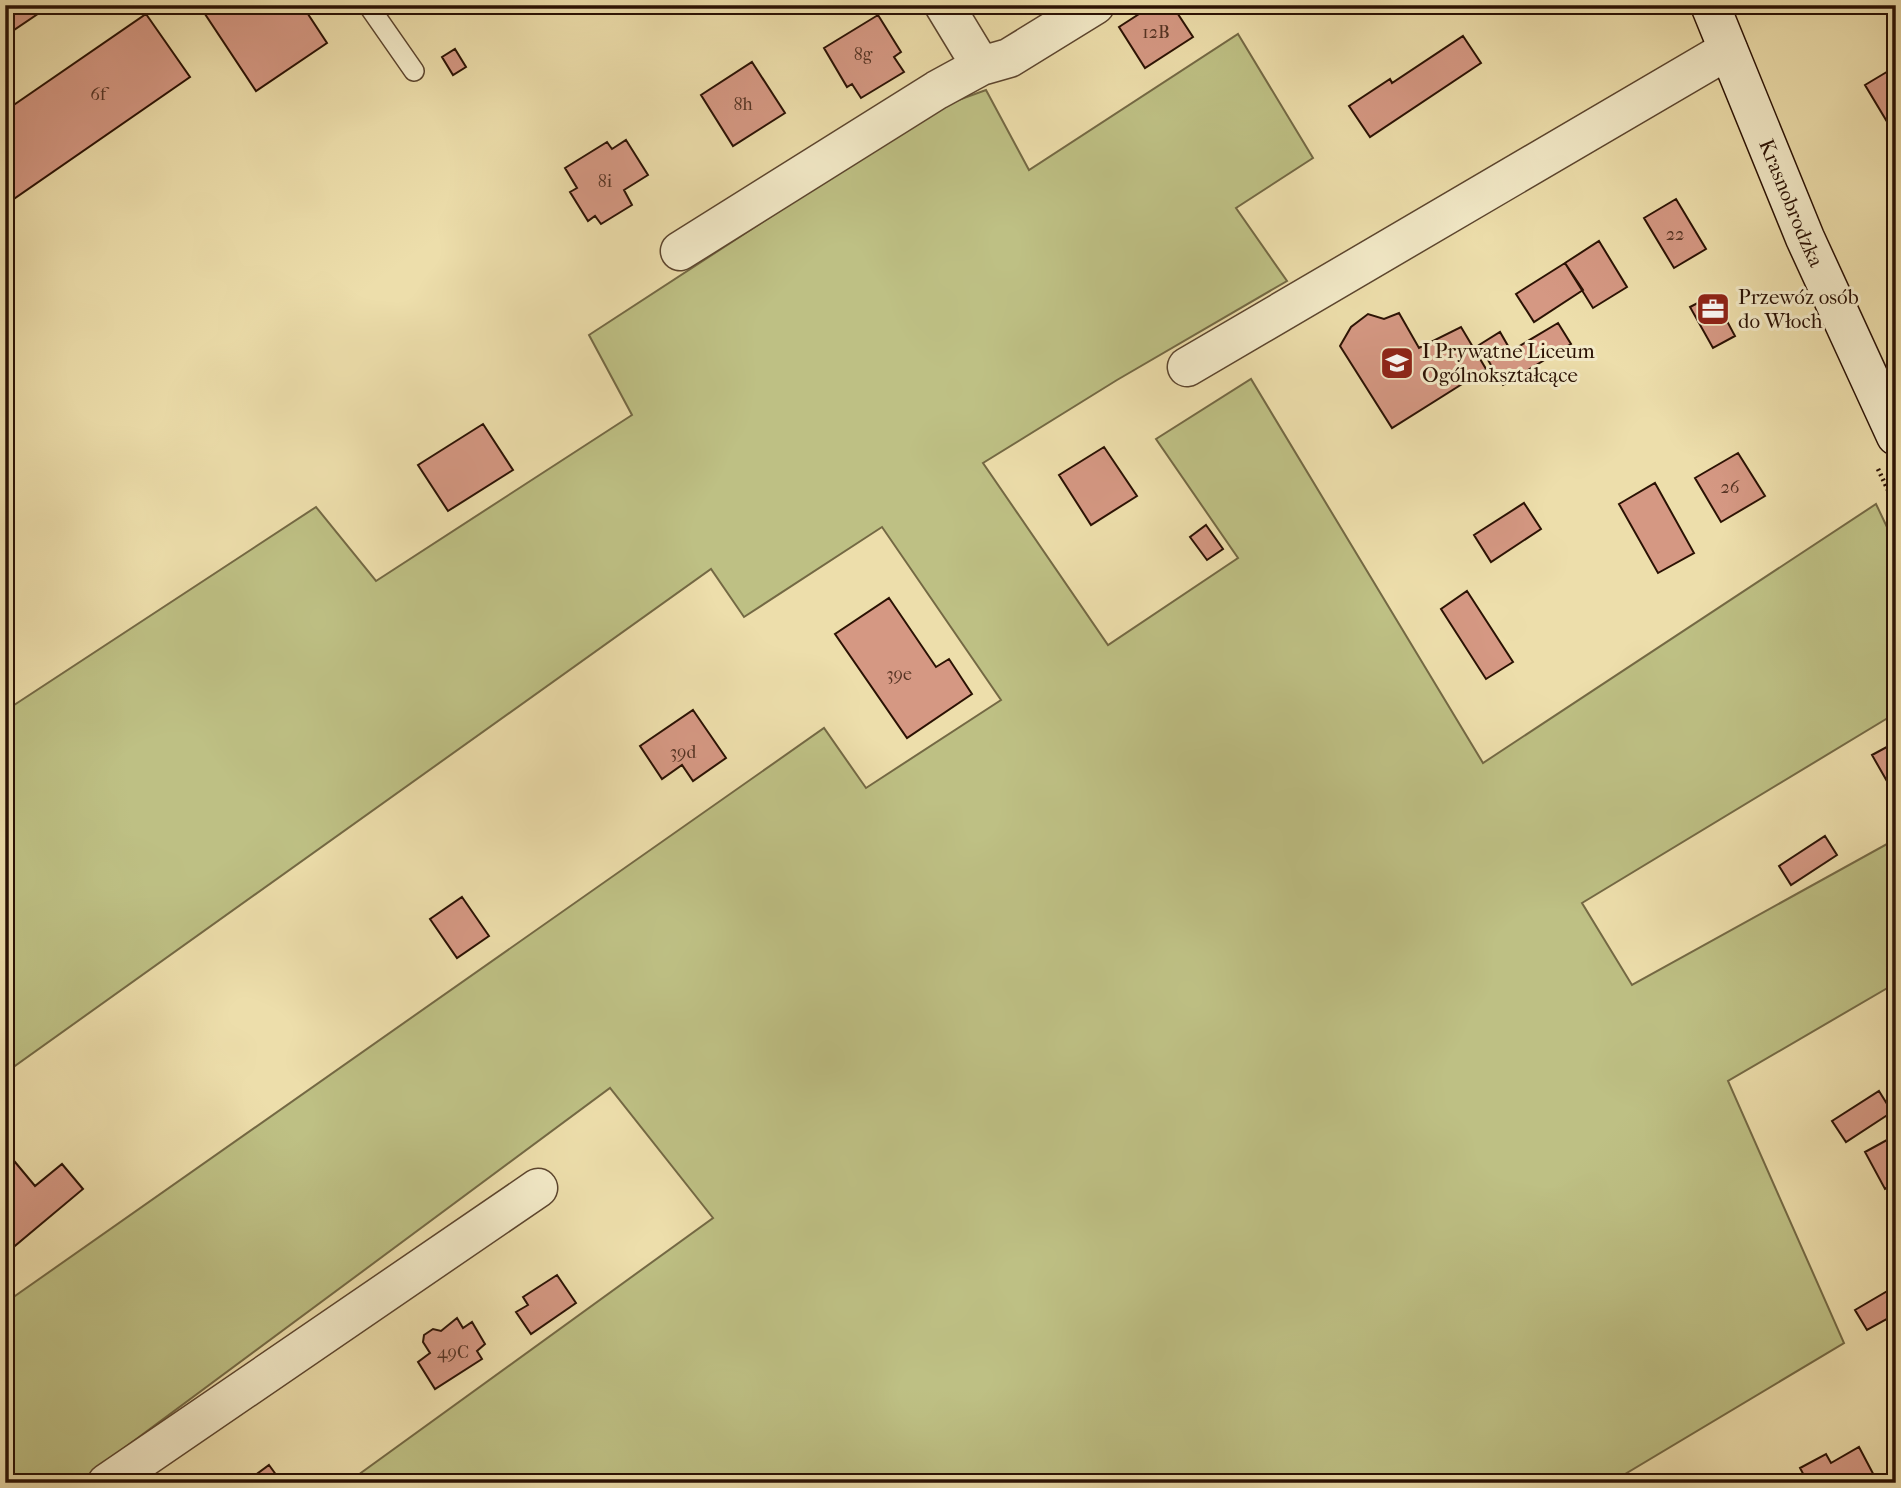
<svg xmlns="http://www.w3.org/2000/svg" width="1901" height="1488" font-family="'IM FELL French Canon',serif">
<style>
.green{fill:#bec084;stroke:#746944;stroke-width:2}
.building{fill:#d59883;stroke:#2b1204;stroke-width:2}
.lines{fill:none;stroke-linecap:round;stroke-linejoin:round}
.lane-casing{stroke:#5c452e;stroke-width:22}
.street-casing{stroke:#5c452e;stroke-width:41}
.secondary-casing{stroke:#2b1204;stroke-width:41}
.path{stroke:#2b1204;stroke-width:4.5;stroke-dasharray:2 3.5;stroke-linecap:butt}
.lane{stroke:#f3eac8;stroke-width:19}
.street{stroke:#f3eac8;stroke-width:38}
.secondary{stroke:#f3eac8;stroke-width:38}
.labels{text-anchor:middle;stroke-width:6;stroke-linejoin:round;paint-order:stroke}
.number-label{font-size:18px;fill:#563424}
.street-label{font-size:21px;fill:#2b1204;stroke:#f3eac8}
.poi-label{font-size:21px;fill:#2b1204;stroke:#f3eac8;text-anchor:start}
</style>
<rect width="100%" height="100%" fill="#eddeab"/>
<filter id="stains"><feTurbulence type="fractalNoise" baseFrequency=".00286" numOctaves="4"/><feColorMatrix values="0 0 0 0 .2 0 0 0 0 .09 0 0 0 0 .02 0 0 0 .5 -.17"/></filter>
<radialGradient id="worn" r=".72"><stop offset=".6" stop-color="#630" stop-opacity="0"/><stop offset="1" stop-color="#630" stop-opacity=".3"/></radialGradient>
<path class="green" d="M1238,34L1313,158L1236,208L1287,281L1117,380L983,463L1108,645L1238,558L1156,439L1251,379L1483,763L1876,504L1896,546V713L1582,903L1632,985L1896,839V983L1728,1081L1844,1343L1610,1483H347L713,1218L610,1088L77,1483H14L5,1473V1303L824,728L866,788L1001,700L882,527L744,617L711,569L5,1073V711L316,507L376,581L632,415L589,335L939,107L986,90L1029,170Z"/>
<path class="building" d="M5,5H51L5,36Z
M199,5H302L327,43L256,91Z
M1153,5H1172L1193,37L1145,68L1119,27Z
M146,14L190,77L5,205V111Z
M878,15L901,52L894,57L904,72L861,98L852,84L847,87L824,48Z
M1463,36L1481,63L1370,137L1349,106L1390,79L1392,83Z
M455,49L466,67L453,75L442,57Z
M752,62L785,113L733,146L701,95Z
M1890,70L1896,80L1895,135L1865,85Z
M626,140L648,175L624,190L632,205L601,224L595,216L588,221L570,192L577,188L565,168L607,142L612,149Z
M1676,199L1706,249L1674,268L1644,218Z
M1599,241L1627,287L1593,308L1565,263Z
M1565,263L1583,290L1534,322L1516,294Z
M1713,295L1735,336L1713,348L1690,307Z
M1399,313L1419,348L1461,327L1486,369L1392,428L1340,346L1351,327L1368,314L1384,319Z
M1558,323L1571,344L1503,385L1479,345L1500,332L1511,351Z
M483,424L513,470L448,511L418,465Z
M1104,447L1137,496L1091,525L1059,475Z
M1738,453L1765,496L1721,522L1695,478Z
M1655,483L1694,553L1658,573L1619,504Z
M1524,503L1541,529L1491,562L1474,535Z
M1206,525L1223,549L1207,560L1190,537Z
M1467,591L1513,662L1486,679L1441,609Z
M889,598L936,667L949,659L972,694L907,738L835,634Z
M693,710L726,758L693,781L682,765L662,779L640,746Z
M1896,742V797L1872,755Z
M1825,836L1837,855L1791,885L1779,866Z
M462,897L489,936L457,958L430,919Z
M1879,1091L1892,1112L1846,1142L1832,1121Z
M1896,1135V1183L1885,1189L1865,1152Z
M5,1150L35,1186L62,1164L83,1189L10,1250L5,1244Z
M557,1275L576,1303L531,1334L516,1312L528,1305L523,1297Z
M1896,1286V1314L1867,1330L1855,1310Z
M457,1318L463,1328L472,1322L485,1344L477,1351L482,1359L435,1389L418,1362L430,1353L423,1342L424,1335L433,1329L441,1331Z
M1859,1447L1878,1483H1808L1800,1468L1826,1454L1831,1463Z
M269,1465L282,1483H249L247,1481Z"/>
<g class="lines">
<g class="lane-casing">
<path id="lane" d="M368,5L414,71"/>
</g>
<g class="street-casing">
<path id="street" d="M944,5L981,66
M680,251L937,90L981,66L1009,58L1095,5
M1187,367L1728,50
M107,1483L538,1188"/>
</g>
<g class="secondary-casing">
<g id="secondary">
<path id="s1" d="M1710,5L1805,238L1896,436"/>
</g>
</g>
<path class="path" d="M1878,469L1896,507"/>
<use href="#lane" class="lane"/>
<use href="#street" class="street"/>
<use href="#secondary" class="secondary"/>
</g>
<defs>
<g id="office-square" transform="scale(1.75)"><rect x="-9" y="-9" width="18" height="18" rx="4" fill="#8f2418" stroke="#f3eac8"/><path d="M-6-3h4V-5.5h4V-3h4V5H-6ZM-1-4.5V-3h2v-1.5ZM-6 0V1H6V0Z" fill="#fff"/></g>
<g id="school-square" transform="scale(1.75)"><rect x="-9" y="-9" width="18" height="18" rx="4" fill="#8f2418" stroke="#f3eac8"/><path d="M0-5L7-2L0 1L-7-2ZM-4 1L0 2.5L4 1V4Q0 6-4 4Z" fill="#fff"/></g>
</defs>
<g fill-rule="evenodd">
<use href="#office-square" x="1713" y="309"/>
<use href="#school-square" x="1397" y="363"/>
</g>
<g class="labels">
<g class="number-label">
<text x="1156" y="38">12B</text>
<text x="863" y="60">8g</text>
<text x="98" y="100">6f</text>
<text x="743" y="110">8h</text>
<text x="605" y="187">8i</text>
<text x="1675" y="240">22</text>
<text x="1730" y="493">26</text>
<text x="899" y="680">39e</text>
<text x="683" y="758">39d</text>
<text x="453" y="1358">49C</text>
</g>
<g class="street-label">
<text dy="7" stroke="none"><textPath href="#s1" startOffset="214">Krasnobrodzka</textPath></text>
</g>
<g class="poi-label">
<text x="1738" y="304">Przewóz osób<tspan x="1738" dy="24">do Włoch</tspan></text>
<text x="1422" y="358">I Prywatne Liceum<tspan x="1422" dy="24">Ogólnokształcące</tspan></text>
</g>
</g>
<rect width="1901" height="1488" fill="none" stroke="#eddeab" stroke-width="28"/>
<rect x="7" y="7" width="1887" height="1474" fill="none" stroke="#2b1204" stroke-width="3.5"/>
<rect x="14" y="14" width="1873" height="1460" fill="none" stroke="#2b1204" stroke-width="2"/>
<rect width="100%" height="100%" filter="url(#stains)"/>
<rect width="100%" height="100%" fill="url(#worn)"/>
</svg>
